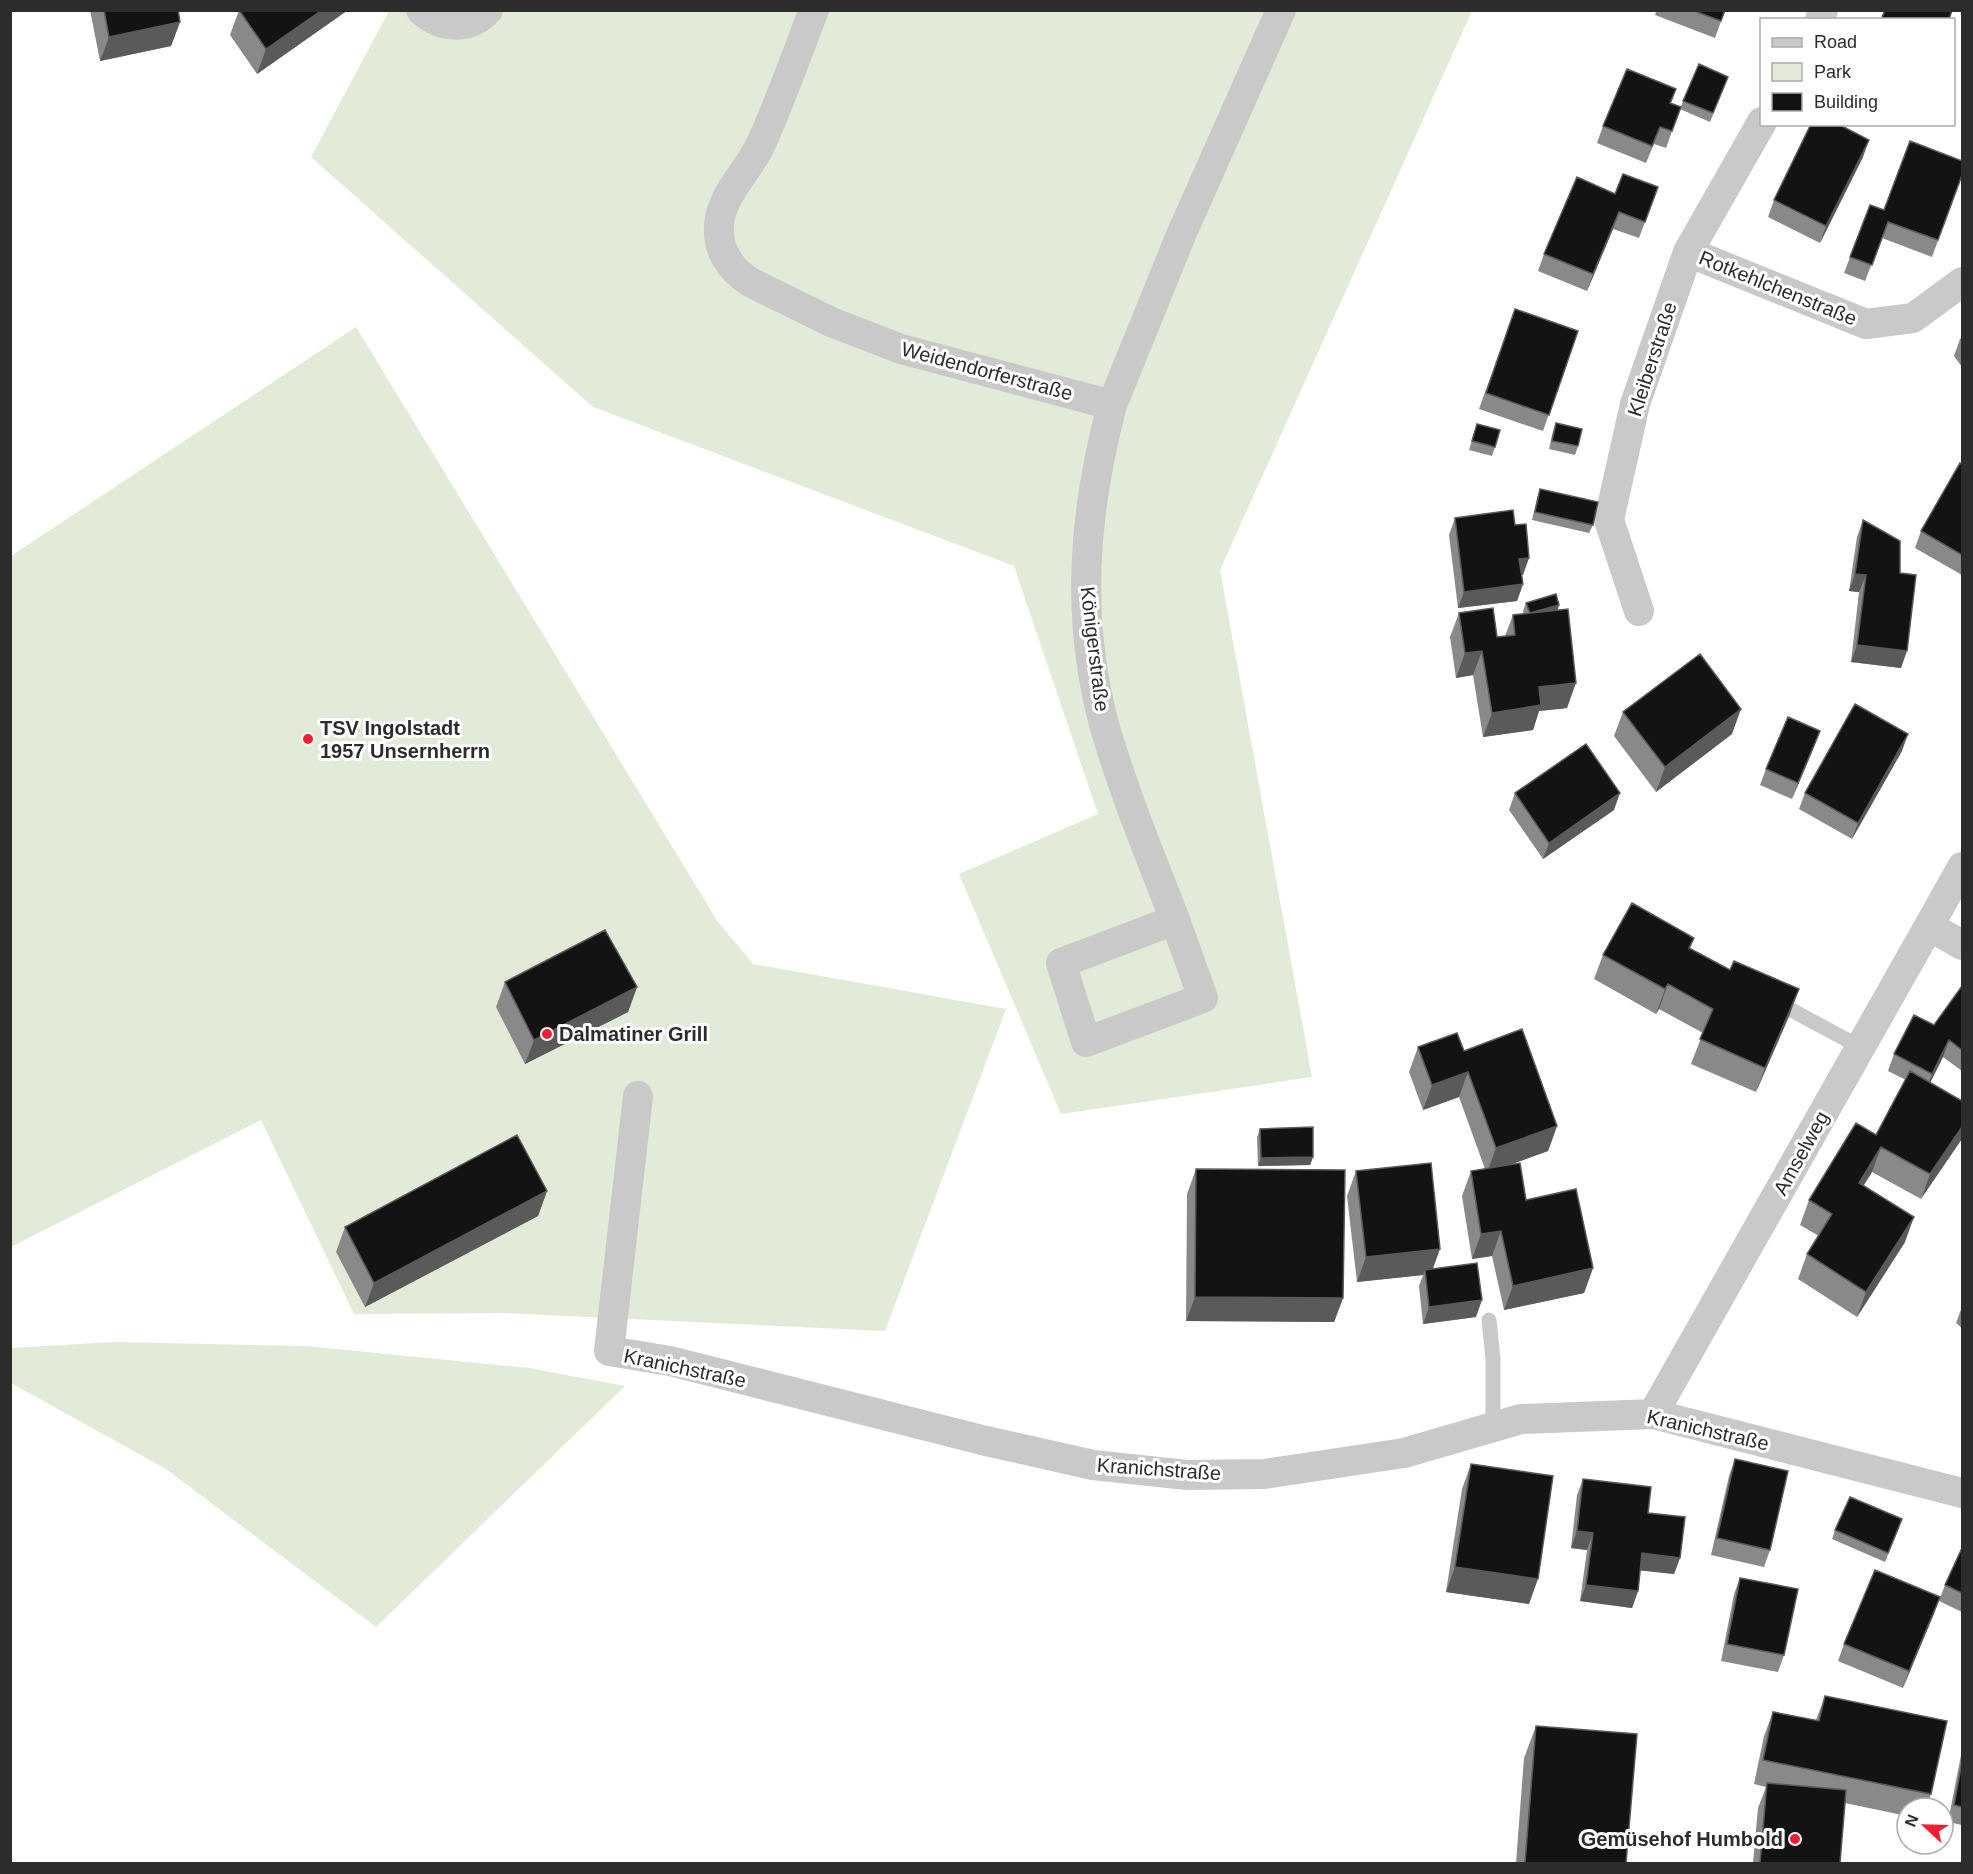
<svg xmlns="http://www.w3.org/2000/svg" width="1973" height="1874" font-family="Helvetica,sans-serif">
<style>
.green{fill:#e2ebd7}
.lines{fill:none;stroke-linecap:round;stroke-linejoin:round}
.service{stroke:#c9c9c9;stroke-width:15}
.minor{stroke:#c9c9c9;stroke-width:30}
.wall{fill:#898989}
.shaded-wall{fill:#5a5a5a}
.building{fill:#131313;stroke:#5a5a5a;stroke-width:1.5}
.poi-dot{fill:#f31d33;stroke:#fff;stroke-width:2}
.labels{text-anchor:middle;stroke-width:6;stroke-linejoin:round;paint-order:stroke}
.street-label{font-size:20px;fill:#2c2c2c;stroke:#fff}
.poi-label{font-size:20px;font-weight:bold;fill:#2c2c2c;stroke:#fff;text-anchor:start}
</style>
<rect width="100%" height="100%" fill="#fff"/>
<path class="green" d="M389,11H1472L1220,570L1312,1077L1061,1114L959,874L1098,814L1014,566L593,407L311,157Z
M356,327L718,922L753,964L1006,1009L885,1331L504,1313L354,1314L261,1120L11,1247V556Z
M113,1342L306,1346L529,1368L625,1386L376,1627L166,1469L11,1383V1348Z"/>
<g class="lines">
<path class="service" d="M1773,1000L1860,1047
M1489,1320L1493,1359V1427"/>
<path class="minor" d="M421,10C441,28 469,31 488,10
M814,10C796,56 780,103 759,148C746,173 721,196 719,225C717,250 730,269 750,282L831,322L901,349L1112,405L1181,235L1281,10
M1820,20L1823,10
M1688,252L1866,324L1913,318L1962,282
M1112,405C1084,512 1075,615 1104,724C1123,791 1150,855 1175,920
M1639,611L1609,520L1635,404L1688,252L1762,122
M1175,920L1203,998L1086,1042L1061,963Z
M1929,926L1962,867
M638,1096L609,1351L670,1361L982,1440L1093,1465L1187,1475L1264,1474L1404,1453L1521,1419L1653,1414L1962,1493
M1653,1414L1929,926L1962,945"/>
</g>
<path class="wall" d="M90,10H178L180,22L171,46L100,61Z
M236,10H348L257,74L230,35L238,13Z
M1657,10H1725L1715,38L1655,15Z
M1728,77L1710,122L1680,109L1666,148L1654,144L1646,163L1597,143L1603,126L1676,89L1671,104L1681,107L1683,101Z
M1863,157L1820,243L1768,217L1774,200Z
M1962,175L1932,257L1882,238L1865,281L1844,273L1870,205L1884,210Z
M1658,187L1639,238L1613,229L1587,291L1538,271L1544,254L1615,194Z
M1515,309L1578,331L1543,431L1479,409Z
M1962,337V367L1954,356L1960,339Z
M1556,423L1578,446L1575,455L1549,449L1553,431Z
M1477,424L1495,447L1492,456L1469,450Z
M1962,465V575L1915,548L1921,531Z
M1540,489L1593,525L1589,533L1532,520L1537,498Z
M1455,518L1523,575H1522L1523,584L1517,601L1458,608L1449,535Z
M1863,520L1900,573L1901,668L1851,662L1859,592L1849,591L1857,537Z
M1526,603L1559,605L1558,610L1567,708L1539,711L1533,730L1483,737L1473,675L1456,678L1450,637L1459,613L1497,637L1505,636L1513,615L1524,614L1523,611Z
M1623,712L1732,734L1656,792L1614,736Z
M1820,731L1814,747L1792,799L1760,785L1766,769Z
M1902,751L1852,839L1799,809L1805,793Z
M1515,793L1614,810L1543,859L1509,810Z
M1694,938L1690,949L1790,1014L1756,1092L1691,1064L1703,1033L1659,1009L1656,1014L1594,979L1603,955Z
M505,982L637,987L628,1012L525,1064L496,1007Z
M1962,986V1071L1943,1057L1930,1083L1962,1101L1921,1199L1872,1172L1864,1185L1905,1242L1857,1317L1798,1279L1807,1254L1819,1236L1800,1225L1809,1200L1876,1135L1906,1080L1888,1071L1894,1054L1934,1025Z
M1418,1047L1464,1051L1557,1126L1548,1151L1509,1165L1526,1200L1593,1268L1584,1293L1504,1310L1492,1256L1472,1259L1462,1196L1471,1171L1485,1169L1459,1097L1423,1110L1409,1072Z
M1260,1129L1313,1157L1310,1165L1258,1166L1257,1137Z
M1196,1169L1343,1298L1334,1322L1186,1321L1187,1194Z
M1356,1171L1433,1269L1476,1317L1423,1324L1419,1286L1423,1275L1357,1282L1347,1196Z
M547,1191L538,1216L365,1307L336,1252L345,1227Z
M1962,1307V1328L1956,1323Z
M1735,1459L1770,1550L1764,1567L1711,1555L1729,1476Z
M1471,1464L1529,1604L1446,1592L1462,1489Z
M1583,1479L1648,1513L1680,1558L1674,1574L1640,1570L1638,1591L1632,1608L1580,1601L1587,1550L1571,1548L1577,1495Z
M1899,1528L1885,1562L1832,1539L1835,1530Z
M1962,1548V1612L1939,1601L1945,1585Z
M1740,1578L1784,1655L1778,1672L1721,1661L1734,1594Z
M1940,1597L1903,1688L1838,1661L1844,1644Z
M1825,1696L1931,1794L1926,1808H1907V1816L1845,1803L1840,1863H1753L1758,1808L1766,1787L1754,1784L1764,1736L1773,1712L1816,1720Z
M1536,1726L1626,1863H1516L1524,1758Z
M1962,1750V1825L1948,1822Z"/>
<path class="shaded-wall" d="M322,10H348L257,74L266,49Z
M180,22L171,46L100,61L109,37Z
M1869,140L1863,157L1820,243L1826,226Z
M1619,212L1613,229L1587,291L1593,274Z
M1529,558L1523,575L1513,576L1519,559Z
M1855,574L1866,575L1859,592L1849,591Z
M1523,584L1517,601L1458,608L1464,592Z
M1559,605L1556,614H1530Z
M1857,645L1907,651L1901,668L1851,662Z
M1482,651L1473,675L1456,678L1465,653Z
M1576,683L1567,708L1539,711L1533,730L1483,737L1492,713L1539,687Z
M1741,709L1732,734L1656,792L1665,767Z
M1820,731L1814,747L1792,799L1798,783Z
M1908,734L1902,751L1852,839L1858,823Z
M1620,793L1614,810L1543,859L1549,843Z
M1668,984L1659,1009L1656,1014L1665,989Z
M637,987L628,1012L525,1064L534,1040Z
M1799,989L1790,1014L1756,1092L1765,1068Z
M1949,1040L1943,1057L1926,1091L1932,1074Z
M1468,1072L1459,1097L1423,1110L1432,1085Z
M1557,1126L1548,1151L1487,1173L1496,1148Z
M1962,1127V1139L1921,1199L1930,1174Z
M1881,1147L1872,1172L1850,1207L1859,1183Z
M1313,1157L1310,1165L1258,1166L1261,1158Z
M547,1191L538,1216L365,1307L374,1283Z
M1914,1217L1905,1242L1857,1317L1866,1292Z
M1501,1231L1492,1256L1472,1259L1481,1234Z
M1440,1249L1431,1274L1425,1270L1423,1275L1357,1282L1366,1257Z
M1593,1268L1584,1293L1504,1310L1513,1286Z
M1195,1297L1343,1298L1334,1322L1186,1321Z
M1482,1300L1476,1317L1423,1324L1429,1307Z
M1577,1531L1593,1533L1587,1550L1571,1548Z
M1642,1553L1680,1558L1674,1574L1636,1570Z
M1455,1567L1538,1579L1529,1604L1446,1592Z
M1586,1585L1638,1591L1632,1608L1580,1601Z
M1940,1597L1934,1614L1903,1688L1909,1671Z"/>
<path class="building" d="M104,10H178L180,22L109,37Z
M239,10H322L266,49Z
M1692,10H1725L1721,21Z
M1885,10H1952L1949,20H1881Z
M1699,64L1728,77L1713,113L1683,101Z
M1627,69L1676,89L1670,103L1681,107L1672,131L1660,127L1652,146L1603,126Z
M1811,124H1838L1869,140L1826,226L1774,200Z
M1910,141L1962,161V175L1938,240L1888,222L1872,265L1850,257L1870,205L1884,210Z
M1623,174L1658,187L1645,222L1619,212L1593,274L1544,254L1577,177L1615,194Z
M1515,309L1578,331L1549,415L1486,393Z
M1556,423L1582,429L1578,446L1552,441Z
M1477,424L1500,430L1495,447L1472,441Z
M1960,463L1962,465V555L1921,531Z
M1540,489L1598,502L1593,525L1535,512Z
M1513,510L1515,525L1526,524L1529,558L1519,559L1523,584L1464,592L1455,518Z
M1863,520L1900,541V573L1916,575L1907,651L1857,645L1866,575L1855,574Z
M1556,594L1559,605L1530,613L1526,603Z
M1493,608L1497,637L1515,635L1513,615L1568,609L1576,683L1539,687L1541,705L1492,713L1482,651L1465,653L1459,613Z
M1700,654L1741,709L1665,767L1623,712Z
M1855,704L1908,734L1858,823L1805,793Z
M1788,717L1820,731L1798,783L1766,769Z
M1586,744L1620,793L1549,843L1515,793Z
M1632,903L1694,938L1689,948L1730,970L1734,961L1799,989L1765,1068L1700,1039L1713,1009L1668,984L1665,989L1603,955Z
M605,930L637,987L534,1040L505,982Z
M1962,986V1050L1949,1040L1932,1074L1894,1054L1914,1015L1934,1025Z
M1522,1029L1557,1126L1496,1148L1468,1072L1432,1085L1418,1047L1457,1033L1464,1051Z
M1910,1071L1962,1101V1127L1930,1174L1881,1147L1859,1183L1914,1217L1866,1292L1807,1254L1832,1214L1809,1200L1856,1123L1876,1135Z
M1313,1127V1157L1261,1158L1260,1129Z
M517,1135L547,1191L374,1283L345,1227Z
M1431,1163L1440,1249L1366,1257L1356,1171Z
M1520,1163L1526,1200L1576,1189L1593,1268L1513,1286L1501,1231L1481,1234L1471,1171Z
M1196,1169L1345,1170L1343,1298L1195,1297Z
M1477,1263L1482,1300L1429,1307L1425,1270Z
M1735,1459L1788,1471L1770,1550L1717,1538Z
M1471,1464L1553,1476L1538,1579L1455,1567Z
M1583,1479L1651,1487L1648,1513L1685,1517L1680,1558L1642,1553L1638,1591L1586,1585L1593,1533L1577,1531Z
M1850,1497L1902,1519L1888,1553L1835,1530Z
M1962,1548V1593L1945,1585Z
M1875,1570L1940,1597L1909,1671L1844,1644Z
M1740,1578L1798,1589L1784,1655L1727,1644Z
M1825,1696L1947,1721L1931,1794L1763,1760L1773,1712L1819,1721Z
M1536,1726L1637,1734L1626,1863H1525Z
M1962,1762V1807L1954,1805Z
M1767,1783L1846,1790L1840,1863H1760Z"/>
<g class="poi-dot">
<circle cx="308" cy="739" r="6"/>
<circle cx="547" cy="1034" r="6"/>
<circle cx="1795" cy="1839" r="6"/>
</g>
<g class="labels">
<g class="street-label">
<text transform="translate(1778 288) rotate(22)" y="7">Rotkehlchenstraße</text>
<text transform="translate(1652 359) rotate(-72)" y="7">Kleiberstraße</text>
<text transform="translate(987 371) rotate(15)" y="7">Weidendorferstraße</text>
<text transform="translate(1095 649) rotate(83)" y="7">Königerstraße</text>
<text transform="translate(1801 1153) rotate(-61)" y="7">Amselweg</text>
<text transform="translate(685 1368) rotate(12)" y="7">Kranichstraße</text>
<text transform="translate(1708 1430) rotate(13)" y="7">Kranichstraße</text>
<text transform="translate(1159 1469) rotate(4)" y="7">Kranichstraße</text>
</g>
<g class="poi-label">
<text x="320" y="735">TSV Ingolstadt<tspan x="320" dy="23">1957 Unsernherrn</tspan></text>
<text x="559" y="1041">Dalmatiner Grill</text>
<text x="1783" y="1846" text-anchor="end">Gemüsehof Humbold</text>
</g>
</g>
<rect width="1973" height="1874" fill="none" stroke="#2c2c2c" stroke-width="24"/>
<rect x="1760" y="18" width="195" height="108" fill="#ffffff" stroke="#ababab" stroke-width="1.5"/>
<rect x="1772" y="38" width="30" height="9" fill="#c9c9c9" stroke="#ababab" stroke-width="1.5"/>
<text x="1814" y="48" font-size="18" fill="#2c2c2c">Road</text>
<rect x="1772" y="63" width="30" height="18" fill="#e2ebd7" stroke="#ababab" stroke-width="1.5"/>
<text x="1814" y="78" font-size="18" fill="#2c2c2c">Park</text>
<rect x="1772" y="93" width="30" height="18" fill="#131313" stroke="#ababab" stroke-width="1.5"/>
<text x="1814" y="108" font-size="18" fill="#2c2c2c">Building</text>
<g transform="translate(1925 1826) rotate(292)"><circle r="28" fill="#ffffff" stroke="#ababab" stroke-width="1.5"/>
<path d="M0-4.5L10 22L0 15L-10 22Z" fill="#f31d33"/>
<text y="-9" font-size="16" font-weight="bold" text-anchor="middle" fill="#2c2c2c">N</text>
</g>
</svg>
